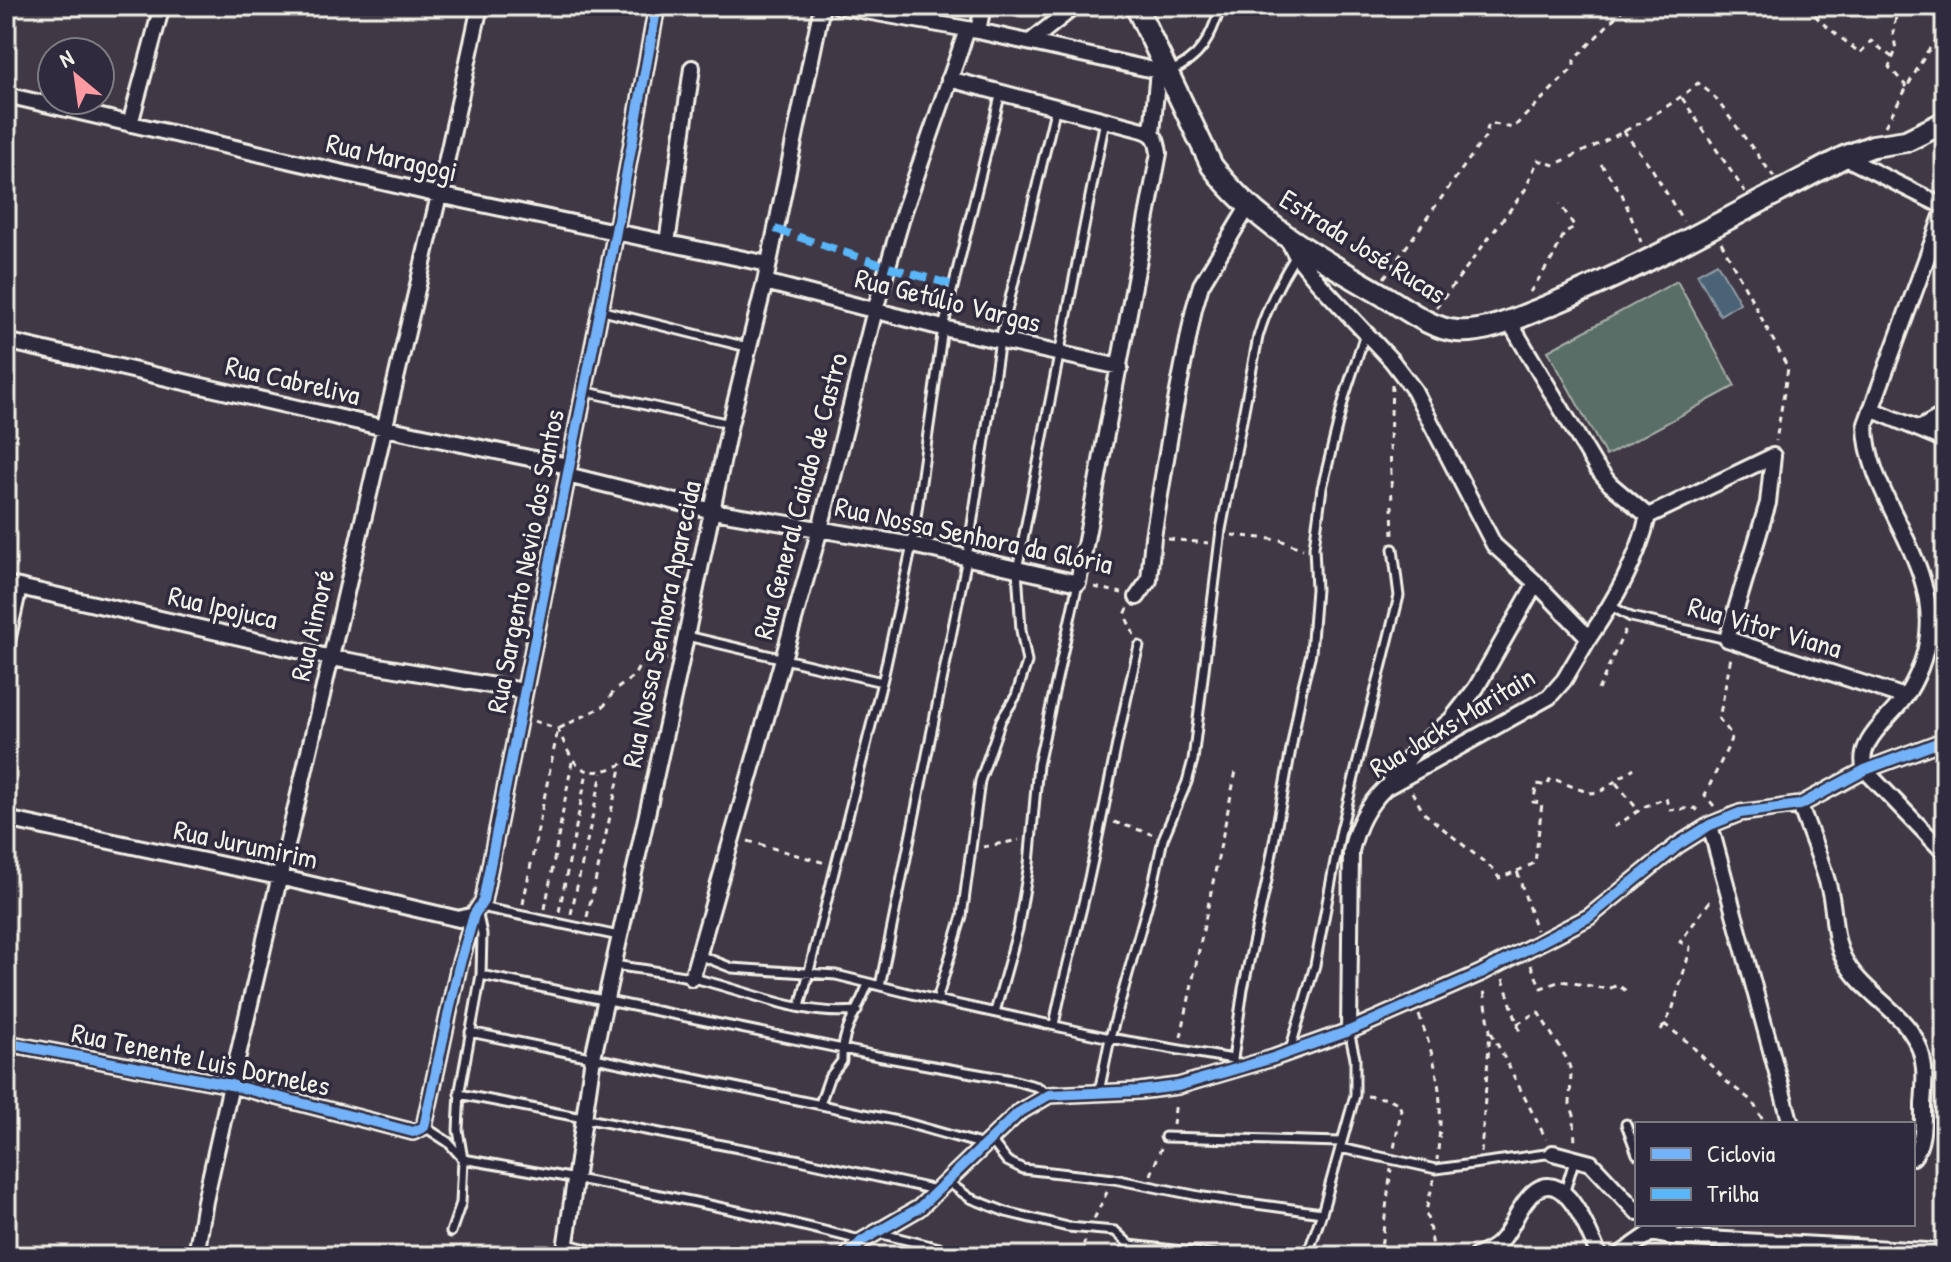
<svg xmlns="http://www.w3.org/2000/svg" width="1951" height="1262" font-family="'Patrick Hand',sans-serif">
<style>
.green{fill:#5a6e67;stroke:#a7b0a8;stroke-width:2}
.water{fill:#4c6377;stroke:#8f9ca4;stroke-width:2}
.lines{fill:none;stroke-linecap:round;stroke-linejoin:round}
.lane-casing{stroke:#f4f1e8;stroke-width:13}
.street-casing{stroke:#f4f1e8;stroke-width:20}
.secondary-casing{stroke:#f4f1e8;stroke-width:26}
.path{stroke:#f4f1e8;stroke-width:3;stroke-dasharray:6 6;stroke-linecap:butt}
.lane{stroke:#2f2a3d;stroke-width:7}
.street{stroke:#2f2a3d;stroke-width:14}
.secondary{stroke:#2f2a3d;stroke-width:20}
.quiet{stroke:#59b6f9;stroke-width:8;stroke-dasharray:16 8;stroke-linecap:butt}
.cycleway-casing{stroke:#2f2a3d;stroke-width:15}
.cycleway{stroke:#73b2f8;stroke-width:10}
.labels{text-anchor:middle;stroke-width:7;stroke-linejoin:round;paint-order:stroke}
.street-label{font-size:28px;fill:#f4f1e8;stroke:#2f2a3d}
</style>
<rect width="100%" height="100%" fill="#413846"/>
<filter id="ink" filterUnits="userSpaceOnUse"><feTurbulence type="fractalNoise" baseFrequency=".0125" numOctaves="2"/><feDisplacementMap in="SourceGraphic" scale="16" xChannelSelector="R" yChannelSelector="G"/><feConvolveMatrix kernelMatrix="1 2 1 2 8 2 1 2 1" color-interpolation-filters="sRGB"/></filter>
<g filter="url(#ink)">
<path class="green" d="M1677,281L1735,386L1606,456L1548,351Z"/>
<path class="water" d="M1717,263L1740,303L1720,315L1697,274Z"/>
<g class="lines">
<g class="lane-casing">
<path id="lane" d="M1168,72C1201,60 1211,37 1221,6
M599,310L747,347
M583,391L730,424
M1611,606L1631,617L1727,639
M687,636L882,682
M481,907L619,936
M699,955L732,968L836,975L937,1000L1110,1038L1233,1059L1234,1063
M613,965C639,969 667,972 693,978C746,990 800,1017 857,1011
M481,975L877,1056L1012,1080L1038,1087L1049,1095
M880,986L967,558L1000,340L1056,106
M937,1000L962,916L980,781L1001,720L1016,696L1027,662L1021,630L1017,570L1105,120
M800,1007L884,674L912,545L943,328L1001,92
M995,1012L1018,929L1029,864L1038,765L1078,583
M1054,1025C1064,972 1080,921 1091,869C1108,794 1120,720 1139,646
M470,1032L903,1122L984,1145
M1290,1050L1315,965L1341,830L1399,596L1393,549
M1233,1059L1243,989L1267,880L1302,689L1311,653L1316,589L1314,547L1322,488L1345,395L1365,334
M1099,1092L1110,1038L1153,885L1163,839L1187,782L1193,760L1221,530L1258,337C1267,306 1279,282 1296,255
M459,1094L800,1160L936,1190
M820,1104L829,1078L842,1061C841,1032 858,1010 868,984
M1626,1124L1637,1154
M425,1127L448,1142L463,1159C597,1182 729,1206 860,1240
M1165,1137L1341,1142
M990,1139L1007,1161L1023,1169L1114,1179L1204,1197L1322,1213
M1340,1148L1436,1169L1553,1153
M948,1182L970,1198L1006,1212L1068,1227L1115,1231L1130,1245L1226,1256
M1564,1194L1575,1158
M451,1232L461,1203L463,1159L458,1130L460,1090L481,975L482,934L478,915
M878,1233L972,1256
M567,1244L614,1256
M1307,1256L1322,1213L1355,1095V1058L1349,1031"/>
</g>
<g class="street-casing">
<path id="street" d="M838,6L978,31L1167,73
M978,31L983,6
M1030,42L1075,6
M6,95L439,195L768,264
M130,124L162,6
M1152,133L1158,71
M1844,157L1945,207
M1287,238L1296,255L1318,282L1392,361L1414,390L1494,545L1536,583L1589,638L1564,680L1549,697L1385,788C1366,807 1357,825 1351,851L1349,1031
M667,243L692,68
M765,282L943,328L1120,367
M1509,321L1596,467L1610,484L1648,516C1638,560 1614,601 1589,638
M6,341L385,428L568,466
M1871,409L1945,440
M1919,429L1945,414
M1773,456L1768,503L1727,639L1905,697
M567,475L713,511L912,545L1078,583L1159,153C1157,140 1156,134 1143,130L949,79
M1648,516L1773,456
M6,584L332,658L524,691
M1137,597L1149,580L1153,537L1173,417L1194,309L1201,285L1248,207
M6,646L19,587
M1865,770C1855,742 1890,719 1904,698C1917,680 1926,656 1928,635C1937,556 1866,496 1866,424L1945,208
M1865,770L1945,853
M1391,781L1417,748L1451,720L1476,688L1536,583
M1800,805C1810,834 1823,863 1830,892C1835,914 1833,937 1843,957C1864,1000 1920,1015 1924,1068C1925,1080 1924,1092 1923,1104C1923,1121 1924,1143 1913,1157
M6,819L279,877L459,919L474,915
M1710,825L1791,1124
M692,978L820,529L875,310L904,211L967,30
M6,1043L231,1085L413,1132L424,1127L458,970L474,915L483,901L616,231L657,6
M1553,1153L1591,1163L1637,1212
M1651,1233L1672,1237L1945,1252
M196,1256L205,1201L231,1085L439,195L480,6
M564,1256L593,1057L678,675L730,424L765,282L822,6
M847,1256L862,1241L919,1208L1018,1113L1049,1095L1139,1091L1178,1086L1273,1058L1349,1031L1481,973L1589,917L1678,845L1710,825L1740,813L1800,805L1865,770L1945,740
M1476,1256C1484,1253 1492,1250 1498,1244C1510,1233 1515,1215 1525,1202C1560,1153 1588,1230 1599,1256
M1618,1256L1651,1233L1673,1224"/>
</g>
<g class="secondary-casing">
<path id="secondary" d="M1136,6L1212,166C1257,226 1323,260 1386,297C1407,310 1432,329 1457,331C1484,334 1520,317 1545,307C1648,265 1745,209 1844,157L1873,146L1906,141L1945,122"/>
</g>
<path class="path" d="M1807,6L1821,22L1860,53L1871,41L1893,58
M1898,6L1893,32L1896,50L1889,67L1907,87
M1682,98L1745,192
M1885,126L1927,52L1945,29
M1623,131L1651,167L1683,221
M1601,164L1622,194L1641,242
M1721,242L1788,368L1776,441
M1384,278L1485,137L1489,123L1513,128L1574,67V60L1626,6
M1530,292L1552,259L1565,232L1575,227L1560,204
M1436,308L1525,190L1538,160L1554,165C1603,142 1656,119 1698,83L1713,95L1774,177
M1392,385L1390,443L1393,537
M1232,535L1280,540L1303,549
M1168,539L1208,543
M1094,587L1122,593
M1128,608L1125,615L1134,635
M1598,690L1626,628
M534,721L558,729C573,764 580,783 622,764
M1616,783L1639,811
M1412,792L1424,813L1494,870L1499,878L1517,871L1536,930
M1714,806L1705,795L1728,747L1732,735L1719,719L1731,657
M1114,822L1152,834
M1614,827L1646,806L1666,798L1669,810L1695,808L1700,813
M748,841L825,863
M983,847L1019,840
M1517,871L1535,863L1542,803L1533,802L1537,784L1547,786L1551,778L1589,793L1600,792L1634,768
M523,904L558,729L604,706L614,691L634,676L642,661L667,659
M545,909L572,762
M559,912L587,772
M571,914L602,773
M587,917L622,764
M1531,965L1541,988L1561,981L1608,989L1618,985L1630,994
M1503,979L1520,1032
M1419,1015C1440,1073 1444,1098 1437,1160
M1517,1024L1538,1012L1567,1059L1571,1071L1570,1104L1574,1115L1575,1146
M1664,1024L1689,1043L1727,1082L1752,1101L1765,1124
M1661,1030L1672,1011L1689,954L1690,947L1680,942L1713,897
M1491,1032L1546,1139
M1181,1037L1236,771
M1367,1096L1390,1099L1399,1104L1401,1110L1394,1149
M1173,1125L1176,1101
M1481,1153L1490,1031L1484,990
M1151,1175L1161,1148
M1434,1179L1426,1211L1435,1256
M1094,1219L1108,1190
M1079,1256L1085,1241
M1380,1256L1391,1169"/>
<use href="#lane" class="lane"/>
<use href="#street" class="street"/>
<use href="#secondary" class="secondary"/>
<path class="quiet" d="M775,229L888,267L953,285"/>
<g class="cycleway-casing">
<path id="cycleway" d="M6,1043L231,1085L413,1132L424,1127L458,970L474,915L483,901L616,231L657,6
M847,1256L862,1241L919,1208L1018,1113L1049,1095L1139,1091L1178,1086L1273,1058L1349,1031L1481,973L1589,917L1678,845L1710,825L1740,813L1800,805L1865,770L1945,740"/>
</g>
<use href="#cycleway" class="cycleway"/>
</g>
</g>
<g class="labels">
<g class="street-label">
<text transform="translate(392 157) rotate(13)" y="10">Rua Maragogi</text>
<text transform="translate(1363 246) rotate(32)" y="10">Estrada José Rucas</text>
<text transform="translate(948 300) rotate(14)" y="10">Rua Getúlio Vargas</text>
<text transform="translate(293 380) rotate(13)" y="10">Rua Cabreliva</text>
<text transform="translate(800 496) rotate(-75)" y="10">Rua General Caiado de Castro</text>
<text transform="translate(974 535) rotate(12)" y="10">Rua Nossa Senhora da Glória</text>
<text transform="translate(525 561) rotate(-79)" y="10">Rua Sargento Nevio dos Santos</text>
<text transform="translate(223 607) rotate(13)" y="10">Rua Ipojuca</text>
<text transform="translate(661 624) rotate(-78)" y="10">Rua Nossa Senhora Aparecida</text>
<text transform="translate(312 625) rotate(-77)" y="10">Rua Aimoré</text>
<text transform="translate(1765 627) rotate(16)" y="10">Rua Vitor Viana</text>
<text transform="translate(1452 722) rotate(-31)" y="10">Rua Jacks Maritain</text>
<text transform="translate(246 844) rotate(12)" y="10">Rua Jurumirim</text>
<text transform="translate(201 1059) rotate(12)" y="10">Rua Tenente Luis Dorneles</text>
</g>
</g>
<rect width="1951" height="1262" fill="none" stroke="#2f2a3d" stroke-width="32"/>
<rect x="16" y="16" width="1919" height="1230" fill="none" stroke="#f4f1e8" stroke-width="3" filter="url(#ink)"/>
<rect x="1635" y="1122" width="280" height="104" fill="#2f2a3d" stroke="#7e7a81" stroke-width="2"/>
<rect x="1651" y="1148" width="40" height="12" fill="#73b2f8" stroke="#7e7a81" stroke-width="2"/>
<text x="1707" y="1162" font-size="24" fill="#f4f1e8">Ciclovia</text>
<rect x="1651" y="1188" width="40" height="12" fill="#59b6f9" stroke="#7e7a81" stroke-width="2"/>
<text x="1707" y="1202" font-size="24" fill="#f4f1e8">Trilha</text>
<g transform="translate(76 76) rotate(331)"><circle r="38" fill="#2f2a3d" stroke="#7e7a81" stroke-width="2"/>
<path d="M0-6L14 30L0 20L-14 30Z" fill="#ff9aa2"/>
<text y="-12" font-size="22" font-weight="bold" text-anchor="middle" fill="#f4f1e8">N</text>
</g>
</svg>
